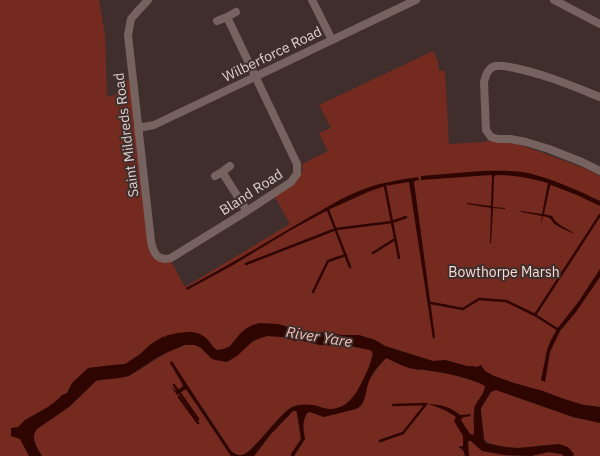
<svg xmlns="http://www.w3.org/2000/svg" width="600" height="456" font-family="'IBM Plex Sans',sans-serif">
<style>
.green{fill:#752a1f}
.water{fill:#2f0502}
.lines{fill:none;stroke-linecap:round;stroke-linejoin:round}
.stream{stroke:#2f0502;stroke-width:2.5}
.street{stroke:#76635f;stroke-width:8}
.labels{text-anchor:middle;stroke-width:4;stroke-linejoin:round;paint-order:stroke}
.street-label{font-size:14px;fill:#ded2d0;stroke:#3f2e2b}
.park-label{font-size:14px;fill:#f7ddd8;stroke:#3f2e2b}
.water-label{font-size:15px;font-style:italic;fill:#f4c3b9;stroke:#3f2e2b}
</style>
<rect width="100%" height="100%" fill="#3f2e2b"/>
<path class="green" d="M0,0H99L105,35L107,97L125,92L124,83L127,80L130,82L149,248L171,261L185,287L290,224L275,197C287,189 298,184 303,169L302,164L328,151L319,133L331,128L319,105L433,51L438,61L439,71H445L449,144L483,142L491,141H500L520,145L535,150L586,169L600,176V407L584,405L564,399L543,391L514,383L494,376L473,366H467L445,360L433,361L385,346L375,340L359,335H341L330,333L303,331L278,324L237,337L231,345L225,349L217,350L214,349L207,339L166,337L151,344L139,355L125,364L104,366L72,383L67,393L62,395L56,401L48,407L25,420L18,427L20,439L29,456H0Z
M267,336L283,337L295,341L299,340L320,345L350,346L370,350L373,353C368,372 356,408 332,409C326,410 322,407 317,406C313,405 296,406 292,407C292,407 288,410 287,410C278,418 250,454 242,455C237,456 234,453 231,451L205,411L170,363L183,385L182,387L176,391L173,388L178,396V394L186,389L207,420L231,456H42C37,448 30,437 37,429L69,407L96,381L129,376L168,352L185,345H195L201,348L212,359L247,346L258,339Z
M386,358C395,362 406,368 415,369C418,370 422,369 425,370C441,372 472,378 485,386C484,395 478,399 475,406C473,412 474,426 474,432L473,435H470L461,420C462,416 467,417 470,416L460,415L453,410L430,404C439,407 448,411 456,417L455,421L463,436V446L459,447C464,449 464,451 465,456H294L305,439C303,427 302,423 307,413L310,412L324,417L364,400L369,380L381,364Z
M496,390L573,417L600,423V456H573L574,454C567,452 550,445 544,445C540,445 535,447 531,447C521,449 490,448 484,439L481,411V408L491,392Z
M293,411H296L297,413L301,439L291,456H254L271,434Z
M469,440L471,441L482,451L505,455L516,456H469L468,442Z
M549,452L561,454L564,456H531Z"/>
<path class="water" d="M482,171C497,171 513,170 528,173C552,179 578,190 600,201V206L577,195L551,185L550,186L544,214L552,216C556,225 567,228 575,234C569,231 562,229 556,225C550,221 554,218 543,216L541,225L542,216L521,212V211L542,214L548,183C531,178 514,175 496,175L494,177L493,207L505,208V209L493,208L491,243H490L491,208L467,204V203L491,206L492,176L491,175L421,180V176Z
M418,177L419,180L415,181L414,182L435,337L433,339L409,182L385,186L368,192L328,210L291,230L233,265L187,290L186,288C230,265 271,239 313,215C328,207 343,197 359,191C378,183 398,180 418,177Z
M600,269V277L576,312L560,331L550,352L545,382L541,380L547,350L550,342L557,329L579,301Z
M260,323L278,324L303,331L330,333L341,335H359L375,340L385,346L433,361L445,360L467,366H473L476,367L481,365L485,371L494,376L514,383L543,391L564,399L584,405L600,407V423L573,417L496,390L491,392L481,408V411L484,439L486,443L505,447L518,448L559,444L568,447L574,454L573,456H564L561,454L549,452L531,456L505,455L482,451L471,441H469L468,442L469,456H465C464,451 463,449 458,447L463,446V436L454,421L456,417C446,410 437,406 426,404C442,405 447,405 460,415L471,414L470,416C467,417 462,416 461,420L470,434L473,435L474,432C474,425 473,412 475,406C478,399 484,395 485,386C472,378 441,372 425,370C422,369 418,370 415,369C406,368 395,362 386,358C380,364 372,373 369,381C365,391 367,404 356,409L324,417L310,412L307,413C302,423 303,427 305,439L294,456H291V454L301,439L297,413L296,411H293L271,434L254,456H231L207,420L186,389L178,394L179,397L171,387L176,391L182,387L183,385L170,363V362L172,361C191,391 211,421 231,451C234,453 237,456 242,455C252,454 279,414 292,407C298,404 306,404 313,405C319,406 324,409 330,409C353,409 361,383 369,367C370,363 374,355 372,352C372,351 371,351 370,350L350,346L320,345L299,340L295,341L283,337L267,336L258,339L253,341L237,356L227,362L216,360L212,359L201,348L195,345H185L168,352L158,357L129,376L120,378L99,380L96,381L69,407L37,429C30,437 37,448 42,456H29L20,439L11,436V428L18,427L25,420L48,407L56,401L62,395L67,393L72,383L88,368L104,366L125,364L139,355L151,344L164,336L165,338L166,337L165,336C178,333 195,328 206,338C211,342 212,347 217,350C222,349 226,349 230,346C232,344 234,341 236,339C242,330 250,325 260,323Z"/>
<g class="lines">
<path class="stream" d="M385,186L399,258
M328,210L350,267
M373,253L395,239
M246,264L336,229L392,222L406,217
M313,292L328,261L346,255
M431,303L463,309L479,299L506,301L535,315L557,329
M535,315L600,215
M174,385L198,419
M179,397L198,423
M393,405L426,404
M380,441L403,433L426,404"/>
<path class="street" d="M148,0L136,13L131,19L128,35L151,241C153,252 157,262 171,258L247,211L291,182L297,174V164L227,17L236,12
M312,0L332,40
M554,0L600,24
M217,21L227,17
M600,97C572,86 544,74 515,68C509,67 502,65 496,66C488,67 486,75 484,82L486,130L491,137L498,139H510L526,142L549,149L582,162L600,171
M138,128L154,125L416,0
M230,166L222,172L247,211
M215,176L222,172"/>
</g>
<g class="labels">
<g class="street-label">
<text transform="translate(272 54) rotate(-26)" y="5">Wilberforce Road</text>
<text transform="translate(126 135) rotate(-97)" y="5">Saint Mildreds Road</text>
<text transform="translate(251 192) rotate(-33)" y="5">Bland Road</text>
</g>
<g class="park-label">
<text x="504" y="277">Bowthorpe Marsh</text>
</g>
<g class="water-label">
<text transform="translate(319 337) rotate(9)" y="5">River Yare</text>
</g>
</g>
</svg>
